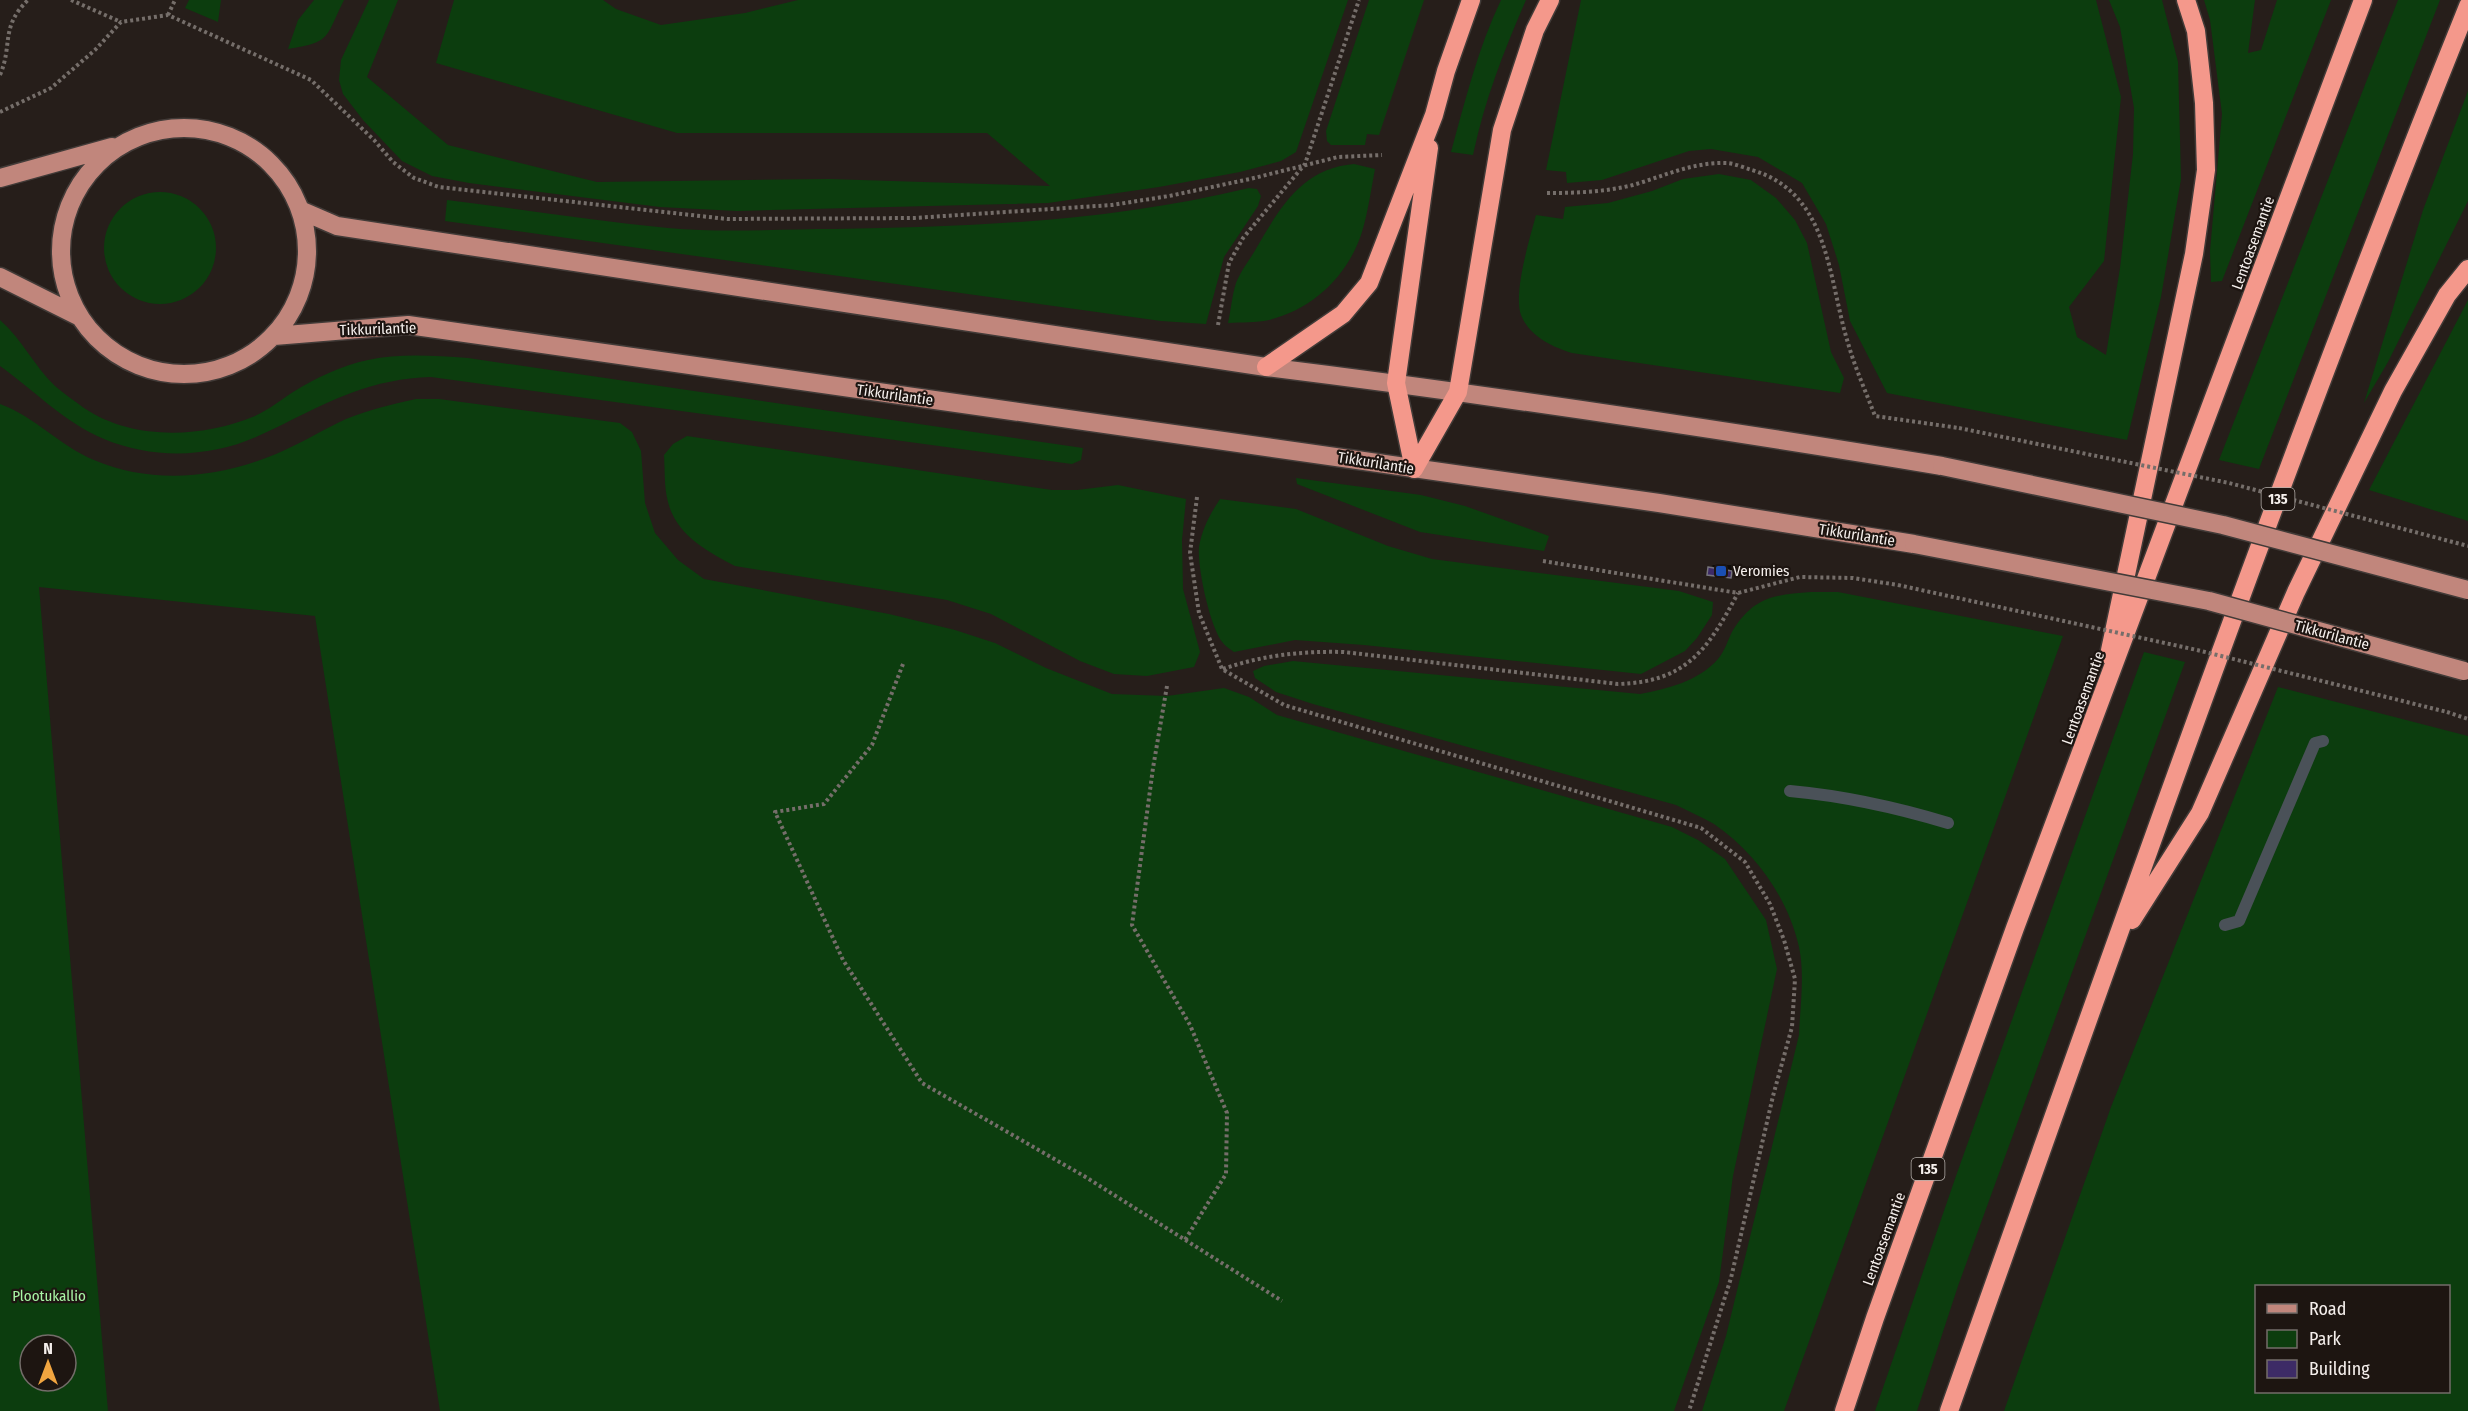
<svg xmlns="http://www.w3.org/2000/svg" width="2468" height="1411" font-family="'Fira Sans Condensed',sans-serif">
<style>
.green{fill:#0c3d0e;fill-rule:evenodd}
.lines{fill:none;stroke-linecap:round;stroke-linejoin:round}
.stream{stroke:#4a5158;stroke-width:12}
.building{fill:#3d2b66;stroke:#75737d;stroke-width:1.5;filter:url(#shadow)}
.primary-casing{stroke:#423b38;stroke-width:21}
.highway-casing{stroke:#423b38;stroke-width:21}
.path{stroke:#756e6a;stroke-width:4;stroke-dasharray:3 3;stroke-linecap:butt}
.primary{stroke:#c1867c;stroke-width:18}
.highway{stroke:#f4988b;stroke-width:18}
.primary-bridge-casing{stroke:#423b38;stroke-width:21;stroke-linecap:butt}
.path-bridge{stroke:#756e6a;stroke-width:4;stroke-dasharray:3 3;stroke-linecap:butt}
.primary-bridge{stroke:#c1867c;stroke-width:18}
.transit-dot{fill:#1a4fb4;stroke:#1d1511;stroke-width:2}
.labels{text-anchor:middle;stroke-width:4.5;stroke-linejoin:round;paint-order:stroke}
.shield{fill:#1d1511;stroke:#b4aeaa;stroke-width:1.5}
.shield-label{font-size:14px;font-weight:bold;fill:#f5efec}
.street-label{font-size:15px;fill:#f5efec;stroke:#1d1511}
.poi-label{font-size:15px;fill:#f5efec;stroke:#1d1511;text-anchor:start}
.park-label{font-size:15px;fill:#a8f4a5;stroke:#1d1511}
</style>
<defs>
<filter id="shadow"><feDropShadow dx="5.5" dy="-5.5" stdDeviation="0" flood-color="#0009"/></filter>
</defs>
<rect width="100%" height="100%" fill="#261e1a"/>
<path class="green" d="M189,0H221L218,22L185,8Z
M314,0H344C325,38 332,42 288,49L298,20Z
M369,0H398L367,77L448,145L597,182L829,179L1050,186L987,133H677L436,63L454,0H603L616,9L661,25L745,13L798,0H1348L1296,152L1281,161L1240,172L1159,187L1048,203L737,211L660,207L469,183L432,176L402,161L363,120L343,94L339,80L341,60Z
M1369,0H1424L1379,135L1367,134L1365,145H1331L1327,141L1326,131Z
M1501,0H1526C1503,53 1485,99 1473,155L1451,152C1465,101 1478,48 1501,0Z
M1581,0H2096L2121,97L2104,261L2069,307L2077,337L2106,355L2120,268L2133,154L2134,108L2120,27L2109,0H2162L2178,62L2181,179L2161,297L2127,440L1887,393L1850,321L1839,265L1826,224L1802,183L1758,157L1711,149L1689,151L1602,180L1567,183L1566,172L1546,170Z
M2204,0H2255L2248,53L2261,50L2277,0H2331L2222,281L2211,282L2210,251L2222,114L2210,20Z
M2398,0H2440L2259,469L2219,460Z
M2468,91V201L2388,362L2364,403L2423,210Z
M1354,164L1375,169C1371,190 1368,212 1362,232C1348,276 1313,309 1269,320C1256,323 1242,322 1228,323C1231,310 1232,295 1236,283C1241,270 1251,258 1257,247C1281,206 1303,168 1354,164Z
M1719,174L1751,180L1776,198L1795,220L1807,243L1831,352L1844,378L1840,393L1572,353C1552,347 1529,336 1521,315C1513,292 1530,238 1536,215L1563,219L1565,207L1608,203L1652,191L1683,179Z
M1249,188L1257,189L1261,196L1258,206L1224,257L1206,324L1161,321L445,221L447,200C520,209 594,221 668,228C723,233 779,229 835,229C975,227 1113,221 1249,188Z
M104 248a56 56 0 1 1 112 0a56 56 0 1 1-112 0Z
M2468,300V521L2369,490Z
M0,320C22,339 34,366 55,386C64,394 75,401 84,408C133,441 202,438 255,416C268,410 281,400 293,392C316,378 342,365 368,360C401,353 435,356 468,358L1083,448L1081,460L1072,464L431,377C403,378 377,383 351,393C318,405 288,423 256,437C208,458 152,459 104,439C65,423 35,391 0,366Z
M416,399H439L620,423L632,432L641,451L645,503L655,533L678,560L704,579L889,614L955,630L995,643L1046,668L1112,694L1167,696L1224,688L1249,697L1277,715L1672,827L1698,840L1725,859L1766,920L1777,969L1733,1176L1719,1282L1674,1411H440L315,616L39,587L108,1411H0V404C34,416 60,446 94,460C152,485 219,478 276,454C300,444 322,430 346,419C369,410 392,404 416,399ZM30,1345H66V1381H30Z
M687,436L1052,490H1077L1118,485L1186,499L1182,540L1183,589L1200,652L1194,667L1147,676L1114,674L1080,661L991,614L947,600L735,566C708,552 676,535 668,502C664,487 665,470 664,455L673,444Z
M1296,478L1421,495L1465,506L1549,536L1544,551L1420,532L1297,484Z
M1220,499L1296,509L1388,546L1432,559L1679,591L1713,602L1712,615L1697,638L1685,651L1641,674L1364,645L1295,640L1234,652C1230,649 1225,646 1223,643C1210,628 1197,566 1199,547C1202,529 1210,514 1220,499Z
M1811,592H1838L2063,636L1784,1411H1702L1726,1336L1799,1035C1800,1007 1805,975 1799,947C1788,898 1755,852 1714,824C1702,817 1688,811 1676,805L1313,704L1276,692L1255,678L1253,671L1264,666L1293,661L1640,694C1667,689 1699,681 1718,659C1725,651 1728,639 1733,630C1755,596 1774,595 1811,592Z
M2144,652L2185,662L1958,1286L1917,1411H1875L1957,1173Z
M2278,687L2468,736V1411H2004L2111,1107ZM2256,1286H2448V1392H2256Z"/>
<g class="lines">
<path class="stream" d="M1790,791C1845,796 1895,807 1948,823
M2225,925L2239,921L2315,743L2323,741"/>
</g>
<path class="building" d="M1708,567L1732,571L1731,578L1707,575Z"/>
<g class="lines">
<g class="primary-casing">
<path id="primary" d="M61 251a123 123 0 1 1 246 0a123 123 0 1 1-246 0Z
M0,178L112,147
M300,210L337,226L1266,367C1492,395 1717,429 1942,466
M0,277L78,316
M274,336L408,325L1659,503L1914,544"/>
</g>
<g class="highway-casing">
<path id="highway" d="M1266,367L1343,314L1369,283L1434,115L1446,71L1471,0
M1414,469L1458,392L1502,130L1535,30L1550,0
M1414,469L1396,383L1429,148
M2109,655L2194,254L2206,170L2204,103L2196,31L2186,0
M2132,920L2200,813L2296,592L2393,391L2447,295L2468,269
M1844,1411L1875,1318L2015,928L2363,0
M1949,1411C2116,941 2281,469 2468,6"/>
</g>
<path class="path" d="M71,0L121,22
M168,15L175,0
M0,75C13,45 0,27 28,0
M0,112L51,88L95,50L121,22L168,15L311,80L374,140L393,162L414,178L439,187L727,219L914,218L1112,205L1169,196L1250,179L1338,157L1382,155
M1547,193C1576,193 1605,192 1633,185C1664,176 1693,162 1726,163C1734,163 1744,168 1752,170C1830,193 1828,279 1848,343C1855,368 1866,392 1875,416L1959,428
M1218,325L1229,263L1243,238L1305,164L1359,0
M1197,497L1190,553L1199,613L1222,669L1284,705L1701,828L1745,862L1770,904L1784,940L1795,979L1792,1027L1773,1096L1731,1278L1689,1411
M1543,561L1738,593L1800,577L1853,578L1898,585
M903,664L872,745L824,804L775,812L843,960L922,1083L1084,1176L1282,1301
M1223,669C1263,655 1302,651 1344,652L1618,684C1687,682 1708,649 1738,593
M1167,686L1153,768L1132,925L1190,1025L1227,1113L1226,1174L1185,1240
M2447,712L2468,719"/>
<use href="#primary" class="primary"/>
<use href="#highway" class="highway"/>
<g class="primary-bridge-casing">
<path id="primary-bridge" d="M1942,466L2223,525L2468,590
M1914,544L2209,601L2464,671"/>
</g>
<path class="path-bridge" d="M1959,428L2229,483L2468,546
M1898,585L2197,650L2447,712"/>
<use href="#primary-bridge" class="primary-bridge"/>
</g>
<rect class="transit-dot" x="1715" y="565" width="12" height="12" rx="3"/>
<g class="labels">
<g class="shield">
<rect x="2261.5" y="488" width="33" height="22" rx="4.5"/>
<rect x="1911.5" y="1158" width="33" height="22" rx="4.5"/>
</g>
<g class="shield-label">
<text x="2278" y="504">135</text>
<text x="1928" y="1174">135</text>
</g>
<g class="street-label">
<text transform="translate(2253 243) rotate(-70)" y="5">Lentoasemantie</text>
<text transform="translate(378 329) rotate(-2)" y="5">Tikkurilantie</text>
<text transform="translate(895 395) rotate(8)" y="5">Tikkurilantie</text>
<text transform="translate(1376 463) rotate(9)" y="5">Tikkurilantie</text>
<text transform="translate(1857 535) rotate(9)" y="5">Tikkurilantie</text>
<text transform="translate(2332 635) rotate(15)" y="5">Tikkurilantie</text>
<text transform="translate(2083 698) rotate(-70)" y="5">Lentoasemantie</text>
<text transform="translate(1884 1239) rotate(-70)" y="5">Lentoasemantie</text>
</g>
<g class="poi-label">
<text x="1733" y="576">Veromies</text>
</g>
<g class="park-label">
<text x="49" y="1301">Plootukallio</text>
</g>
</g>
<rect x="2255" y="1285" width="195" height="108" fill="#1d1511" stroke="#736c69" stroke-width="1.5"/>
<rect x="2267" y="1304" width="30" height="9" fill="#c1867c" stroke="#736c69" stroke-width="1.5"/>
<text x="2309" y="1315" font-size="18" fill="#f5efec">Road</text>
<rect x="2267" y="1330" width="30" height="18" fill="#0c3d0e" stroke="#736c69" stroke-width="1.5"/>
<text x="2309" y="1345" font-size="18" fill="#f5efec">Park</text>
<rect x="2267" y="1360" width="30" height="18" fill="#3d2b66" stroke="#736c69" stroke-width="1.5"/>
<text x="2309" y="1375" font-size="18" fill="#f5efec">Building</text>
<g transform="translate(48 1363)"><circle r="28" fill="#1d1511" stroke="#736c69" stroke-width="1.5"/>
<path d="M0-4.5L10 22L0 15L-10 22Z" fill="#f1a540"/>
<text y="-9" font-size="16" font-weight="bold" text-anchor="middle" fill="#f5efec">N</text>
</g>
</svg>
